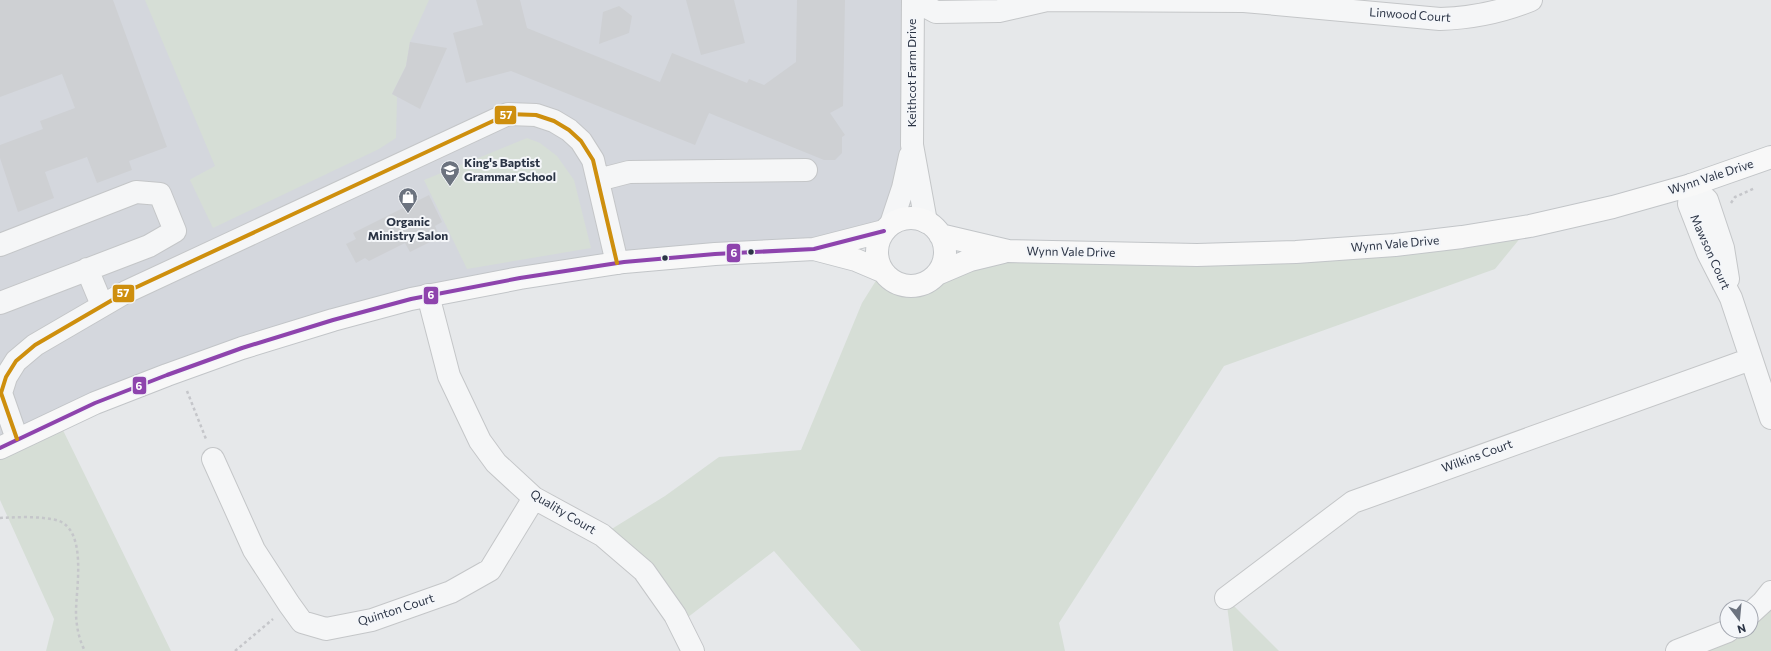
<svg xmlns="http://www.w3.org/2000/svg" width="1771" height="651" font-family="Commissioner,sans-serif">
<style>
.built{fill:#d4d7dd}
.green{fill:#d6ded6}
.building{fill:#ced0d3}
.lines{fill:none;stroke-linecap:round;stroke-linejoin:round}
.minor-casing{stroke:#c4c6c8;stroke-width:24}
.major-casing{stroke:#c2c5c8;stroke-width:24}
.path{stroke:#c5c6ca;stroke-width:2.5;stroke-dasharray:3 3;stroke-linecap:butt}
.minor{stroke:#f5f6f7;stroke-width:22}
.major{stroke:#f8f8f8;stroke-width:22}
.bus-1-casing{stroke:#f4f6f9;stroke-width:7}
.bus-2-casing{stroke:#f4f6f9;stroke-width:7}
.bus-1{stroke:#8e44ad;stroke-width:4}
.bus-2{stroke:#ce8f0e;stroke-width:4}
.bus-dot{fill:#2b3445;stroke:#f4f6f9;stroke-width:1.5}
.labels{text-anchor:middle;stroke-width:4;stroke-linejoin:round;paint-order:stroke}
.street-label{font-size:12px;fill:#2b3445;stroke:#f4f6f9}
.poi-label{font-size:12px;font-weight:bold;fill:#2b3445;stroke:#f4f6f9;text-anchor:start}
.line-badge{stroke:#f4f6f9;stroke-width:1.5}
.badge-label{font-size:11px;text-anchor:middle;font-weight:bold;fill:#fff}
</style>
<rect width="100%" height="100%" fill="#e6e8ea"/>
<path class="built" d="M0,0H913L912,145L886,228L411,299L242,348L0,453Z"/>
<path class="green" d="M145,0H429L410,42L406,66L392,94L397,97L396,138L379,149L213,228L190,180L191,179L215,166Z
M527,138L540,143L557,156L574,180L591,248L467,269L424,180Z
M1530,226L1495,269L1224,366L1059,623L1065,651H861L774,551L679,624L602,535L665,496L719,457L801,450L862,303L882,271L896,283L913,286L922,284L970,260L1197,255Z
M58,420L171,651H46L54,619L0,500V448Z
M1771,592V651H1677L1728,631H1751V613Z
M1226,598L1279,651H1233Z"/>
<path class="building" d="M0,0H113L167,147L129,161L132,170L97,183L87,157L45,172L54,198L18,212L0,158V145L43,129L40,121L75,108L62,74L0,97Z
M476,0H520L527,28L660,82L672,53L747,83L749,79L764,85L796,62L797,0H845L843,106L830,113L845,135L842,137V153L835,160H824L709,113L695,145L511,71L466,83L453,33L483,25Z
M686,0H734L745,43L701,55Z
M619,6L632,16L629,33L599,44L603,12Z
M410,42L447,48L420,109L392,94L406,66Z
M429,195L442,222L435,226L440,237L410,252L405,243L369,261L365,258L356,263L346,244L356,239L353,233Z"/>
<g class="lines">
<g class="minor-casing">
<path id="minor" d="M913,0L912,145L926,222
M914,0L936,12L999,11L1047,0L1244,1L1440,19C1471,18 1502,12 1531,0
M598,180L629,172L806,170
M1691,185L1689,204L1708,253L1731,298L1771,418
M1691,185L1707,200L1723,248L1728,279
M891,224L903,188L910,156
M0,245L136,192L160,194L175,231L149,246L0,303
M87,269L102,305
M428,295L449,376L480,441L496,463L534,498L602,535L644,571L675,615L693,651
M17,439L1,393L6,377L16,361L35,345L126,292L508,114L536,115L554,121L569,130L581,141L593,160L617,263
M213,459L254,550L289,604L302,622L326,629L372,620L451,592L490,570L534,498
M1226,598L1353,502L1751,359
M1751,613L1763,602L1771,592
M1677,651L1728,631"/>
</g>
<g class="major-casing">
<path id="major" d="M877 252a34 34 0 1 1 68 0a34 34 0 1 1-68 0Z
M940,235L1008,251L1197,255L1296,252L1395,245L1462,237L1530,226L1613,207L1691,185L1771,157
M814,249L856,260L882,271
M937,274L970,260L1003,252
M0,448L95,403L167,375L242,348L333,320L411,299L520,278L624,262L715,254L814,249L884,231"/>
</g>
<path class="path" d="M1731,203L1735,197L1755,188
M187,391L206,439
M0,518C18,517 38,516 56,520C88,528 76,588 76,612C76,625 79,640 85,651
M235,651L273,619"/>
<use href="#minor" class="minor"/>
<use href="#major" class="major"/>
<g class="bus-1-casing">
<path id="bus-1" d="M0,448L95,403L167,375L242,348L333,320L411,299L520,278L624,262L715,254L814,249L884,231"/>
</g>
<g class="bus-2-casing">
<path id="bus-2" d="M17,439L1,393L6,377L16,361L35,345L126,292L508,114L536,115L554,121L569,130L581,141L593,160L617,263"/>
</g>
<use href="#bus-1" class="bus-1"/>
<use href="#bus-2" class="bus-2"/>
</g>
<defs>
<g id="school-pin" transform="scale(1)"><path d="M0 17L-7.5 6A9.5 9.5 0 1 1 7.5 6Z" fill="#6c737f" stroke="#f4f6f9"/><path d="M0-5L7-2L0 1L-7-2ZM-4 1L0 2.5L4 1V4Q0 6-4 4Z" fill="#fff"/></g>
<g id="shop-pin" transform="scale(1)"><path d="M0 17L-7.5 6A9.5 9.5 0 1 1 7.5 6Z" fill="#6c737f" stroke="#f4f6f9"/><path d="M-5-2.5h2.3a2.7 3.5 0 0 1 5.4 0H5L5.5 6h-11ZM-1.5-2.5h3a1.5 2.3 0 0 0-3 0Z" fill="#fff"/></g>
</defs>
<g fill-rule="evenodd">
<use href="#school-pin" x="450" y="170"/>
<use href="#shop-pin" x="408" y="197"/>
</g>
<g class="bus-dot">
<circle cx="751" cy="252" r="3.5"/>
<circle cx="665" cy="258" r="3.5"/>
</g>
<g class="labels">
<g class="street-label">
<text transform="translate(1410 15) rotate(4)" y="4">Linwood Court</text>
<text transform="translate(912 73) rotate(-90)" y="4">Keithcot Farm Drive</text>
<text transform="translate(1711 177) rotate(-18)" y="4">Wynn Vale Drive</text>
<text transform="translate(1395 244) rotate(-5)" y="4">Wynn Vale Drive</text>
<text transform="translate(1071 252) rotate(1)" y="4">Wynn Vale Drive</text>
<text transform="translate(1710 252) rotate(66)" y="4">Mawson Court</text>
<text transform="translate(1477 456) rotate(-20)" y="4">Wilkins Court</text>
<text transform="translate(563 512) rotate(31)" y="4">Quality Court</text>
<text transform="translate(396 610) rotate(-18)" y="4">Quinton Court</text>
</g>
<g class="poi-label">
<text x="464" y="167">King's Baptist<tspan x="464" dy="14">Grammar School</tspan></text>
<text x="408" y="226" text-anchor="middle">Organic<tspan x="408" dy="14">Ministry Salon</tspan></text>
</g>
</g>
<g class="line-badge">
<rect x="494" y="105" width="23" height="20" rx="4" fill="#ce8f0e"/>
<rect x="726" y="243" width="15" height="20" rx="4" fill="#8e44ad"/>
<rect x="112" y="284" width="23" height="19" rx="4" fill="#ce8f0e"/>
<rect x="423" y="286" width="16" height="19" rx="4" fill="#8e44ad"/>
<rect x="132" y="376" width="15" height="19" rx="4" fill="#8e44ad"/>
</g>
<g class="badge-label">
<text x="506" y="119">57</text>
<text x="734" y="257">6</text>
<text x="123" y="297">57</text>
<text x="431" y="299">6</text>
<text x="139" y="390">6</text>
</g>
<g transform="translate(1739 619) rotate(164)"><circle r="19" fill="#f4f6f9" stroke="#a4a8b1"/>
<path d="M0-3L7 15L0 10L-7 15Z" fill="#6c737f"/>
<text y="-6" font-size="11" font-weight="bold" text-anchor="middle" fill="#2b3445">N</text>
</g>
</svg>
